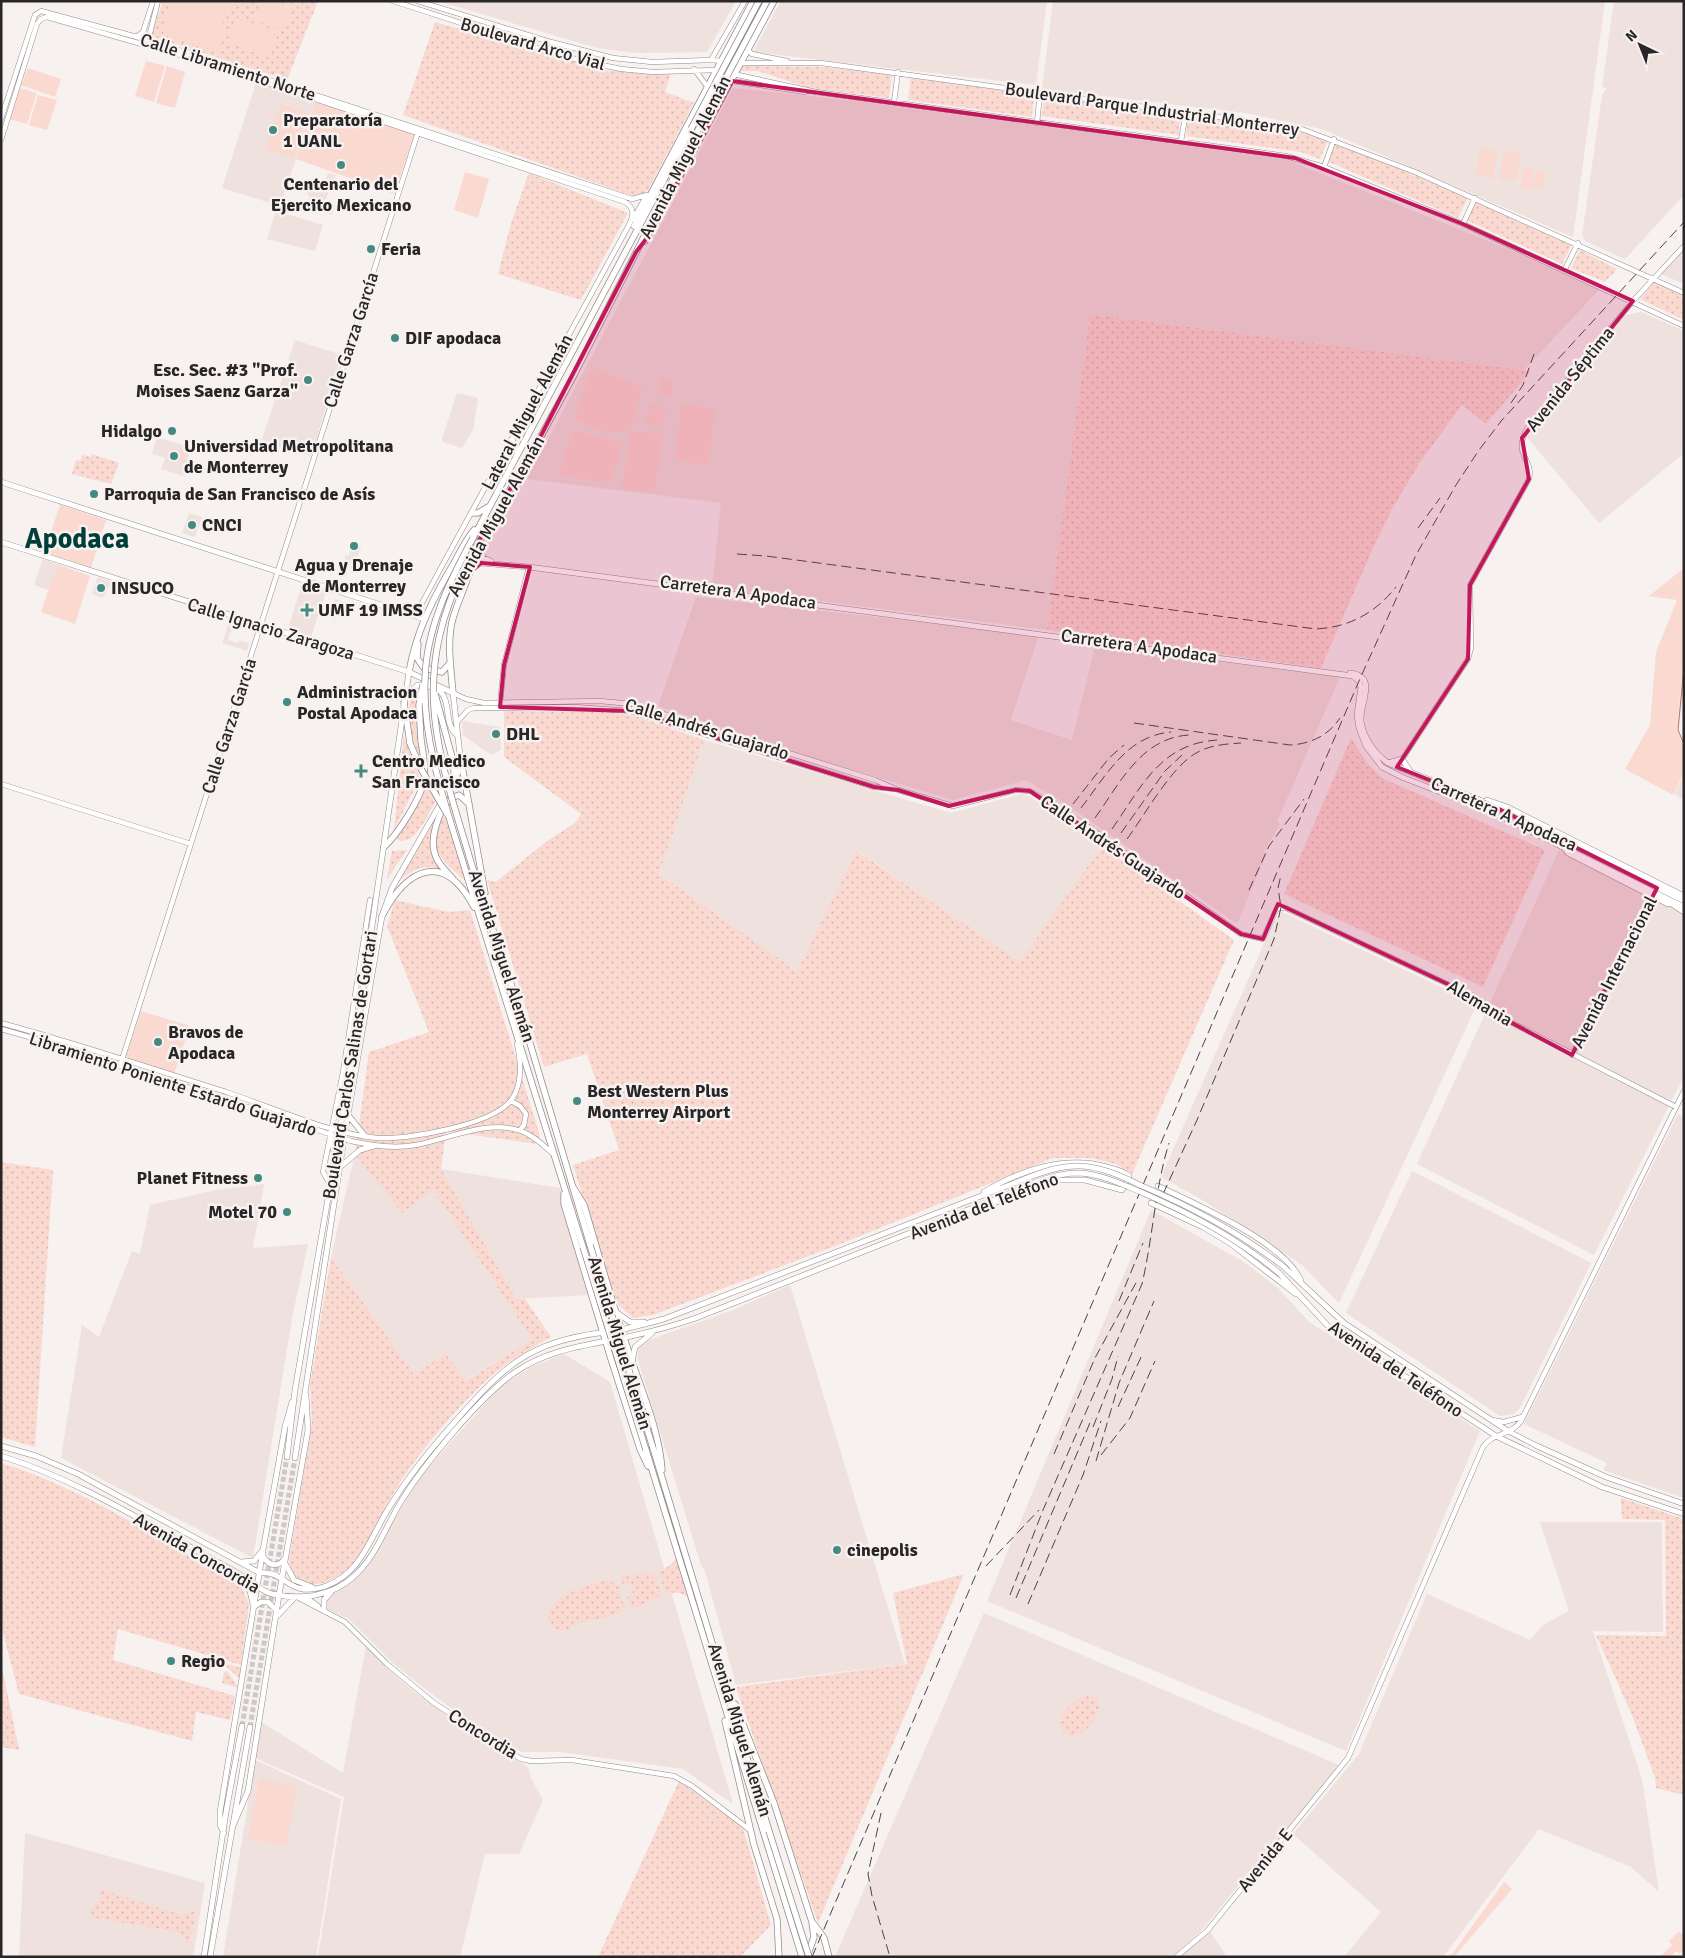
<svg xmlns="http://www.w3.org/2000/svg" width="1685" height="1958" font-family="Signika,sans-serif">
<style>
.built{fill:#efe1dd}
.grass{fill:url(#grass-dots)}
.park{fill:#fad9d1}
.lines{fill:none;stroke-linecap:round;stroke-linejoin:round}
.stream{stroke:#b06f60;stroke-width:1}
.primary-tunnel{stroke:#cec8c8;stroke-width:5;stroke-dasharray:5 2.5;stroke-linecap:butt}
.secondary-casing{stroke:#918c8b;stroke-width:5.5}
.primary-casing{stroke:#918c8b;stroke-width:6}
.highway-casing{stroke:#918c8b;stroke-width:7}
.secondary{stroke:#fff;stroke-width:4.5}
.primary{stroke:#fff;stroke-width:5}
.highway{stroke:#fff;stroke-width:5.5}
.rail{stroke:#474545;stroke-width:1;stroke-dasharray:10 5;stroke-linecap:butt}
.primary-bridge-casing{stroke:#918c8b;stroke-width:6;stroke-linecap:butt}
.highway-bridge-casing{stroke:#918c8b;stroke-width:7;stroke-linecap:butt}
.primary-bridge{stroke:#fff;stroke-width:5}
.highway-bridge{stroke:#fff;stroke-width:5.5}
.marked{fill:#c2185b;fill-opacity:0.2;stroke:#c2185b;stroke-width:4;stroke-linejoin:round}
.poi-dot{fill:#448a80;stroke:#f7f1f0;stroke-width:2}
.labels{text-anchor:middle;stroke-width:5;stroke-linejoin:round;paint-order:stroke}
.street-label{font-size:18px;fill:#282626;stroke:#f7f1f0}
.poi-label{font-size:18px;font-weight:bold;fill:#282626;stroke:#f7f1f0;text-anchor:start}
.town-label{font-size:28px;font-weight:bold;fill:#003f39;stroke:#f7f1f0}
</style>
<defs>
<pattern id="grass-dots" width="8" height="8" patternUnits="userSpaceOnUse" patternTransform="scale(1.25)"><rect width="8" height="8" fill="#fad9d1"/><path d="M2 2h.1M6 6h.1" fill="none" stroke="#d6bab3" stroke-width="1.8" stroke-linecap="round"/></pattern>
</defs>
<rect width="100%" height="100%" fill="#f7f1f0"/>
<path class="built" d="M781,1H1047L1036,85L753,52Z
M1053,1H1605L1573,237L1322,129L1245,113L1042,89Z
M1614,1H1684V195L1625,259L1585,241L1582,235L1602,95L1607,88L1602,87Z
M441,2V1H736L707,52L636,53L597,48Z
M256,83L316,100L280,206L222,188Z
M733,88L857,101L1285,159L1515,252L1599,290L1524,370L1090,314L1047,630L712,587L721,503L527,479Z
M328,173L336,175L324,203L335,206L332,215L310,206L311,203L308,202L310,196L307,195L313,177L325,181Z
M276,211L323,225L315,251L267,239Z
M1684,246V284L1659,273Z
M1641,312L1684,331V453L1599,523L1526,436L1558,398L1576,383L1607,337L1626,315Z
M295,340L342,355L311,456L261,442Z
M457,393L478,398L473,430L462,448L443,442L442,439Z
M157,437L191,448L183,476L161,469L165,458L152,454Z
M189,513L202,517L195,537L182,533Z
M354,543L361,545L355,566L344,562L346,555L349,556Z
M43,559L57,564L48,590L34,585Z
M98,577L111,582L103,598L92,594Z
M302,584L326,592L311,637L288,629Z
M696,597L1039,635L1011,720L1072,740L1095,646L1340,677L1277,822L1280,824L1264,852L1267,853L1237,924L1066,804L1026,780L953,800L807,756L658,706Z
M335,599L342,601L336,619L329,617Z
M230,619L238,622L237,626L233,625L228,640L238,643L239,640L249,643L247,651L222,643Z
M462,721L500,727L501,750L491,755L463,735Z
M704,740L951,813L1021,794L1029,796L1102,846L1020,963L858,851L797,971L659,874Z
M1684,775V800L1674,794Z
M1559,850L1684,912V1076L1594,1255L1417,1164Z
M1282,912L1477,1004L1339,1303L1302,1265L1201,1199L1161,1177L1274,921Z
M1678,1114L1684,1117V1498L1603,1470L1607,1463L1524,1424Z
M355,1154L433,1190L532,1340L464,1381L414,1374L331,1257Z
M441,1169L560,1188L591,1295L516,1299L488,1255Z
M1412,1171L1591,1263L1520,1408L1514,1414L1500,1416L1346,1313Z
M264,1184L253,1248L308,1244L292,1318L253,1558L61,1458L82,1325L99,1337L132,1251L140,1254L150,1205L216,1190Z
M1151,1210L1244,1262L1279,1289L1309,1322L1480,1431L1346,1751L987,1601Z
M790,1285L905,1664L736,1685L705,1571L701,1565L637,1357L639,1347L646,1341L733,1310Z
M564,1354L610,1382L733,1804L683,1769L560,1752H522L482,1731L428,1691L395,1665L349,1619L323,1607L326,1598L347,1585L362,1572L421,1476L500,1387L533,1366Z
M1540,1522H1662L1663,1632L1593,1631L1642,1779L1659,1892L1631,1867L1539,1829L1443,1957H1344L1381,1912L1293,1834L1359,1754L1427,1594L1530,1640L1543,1625L1569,1611Z
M984,1613L1339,1765L1199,1933L1172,1957H835Z
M366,1646L391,1672L417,1694L467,1730L528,1767L531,1778L543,1800L519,1854H485L460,1957H318L344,1797L255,1758L261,1722L343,1773Z
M255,1760L341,1799L316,1957H223Z
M25,1833L205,1883L193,1957H19Z
M1209,1930L1227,1957H1179Z"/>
<path class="grass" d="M163,1H318L287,80L151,36Z
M435,22L608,71L671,73L665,92L694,103L648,190L642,195L635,197L403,115Z
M742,66L823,67L892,75L889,98L809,88L758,71H740Z
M911,78L1034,94L1032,117L908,100Z
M1044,97L1180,113L1179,135L1042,116Z
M1188,115L1278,126L1328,140L1320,159L1301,152L1186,136Z
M1336,142L1468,198L1458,218L1329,162Z
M529,173L628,213L581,300L498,274L511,223Z
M1475,201L1572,244L1562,264L1466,220Z
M1580,250L1617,269L1605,282L1571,268Z
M1654,282L1684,296V320L1640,299Z
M1090,314L1524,370L1531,371L1486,424L1462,405L1420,462L1392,509L1374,546L1321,668L1047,630Z
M92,454L119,463L111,484L72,474L76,460L80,461L82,455L91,457Z
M412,692L418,693L417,723L421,762C413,739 404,716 412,692Z
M504,711L612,712L638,717L704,740L659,874L797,971L857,851L1020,962L1102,846L1234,940L1132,1174L1116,1164L1092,1158H1053L835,1246L653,1315L633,1318L615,1302L573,1165L619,1150L587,1054L544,1067L487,880L496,882L547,841L575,823L581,814L504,757Z
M403,735L420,778L394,830L403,743Z
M1351,738L1367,763L1382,778L1545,850L1483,987L1284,894Z
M426,783L436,801C428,813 417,843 400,841L397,839Z
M444,814L448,822L465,880C440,859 426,848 444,814Z
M433,822C429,842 428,855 442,870C424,863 414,869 400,880Z
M407,850L387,879L392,851Z
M395,900L448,912L470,910L540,1136L537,1144L446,1131L441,1169L516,1299H525L551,1337C537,1345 522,1353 509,1362C473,1387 419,1451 396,1489C380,1514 366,1558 341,1574C320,1589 295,1590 289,1561L312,1423L310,1385L331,1257L414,1374L446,1354L465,1381L532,1340L433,1190L402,1213L355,1154L369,1052L429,1032L387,926Z
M1,1162L53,1170L35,1447L1,1437Z
M1,1463C86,1489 164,1542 241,1586L249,1604L241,1665L118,1629L113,1660L235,1696L230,1720L196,1712L192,1741L19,1694L1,1625Z
M1621,1498L1684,1519V1795L1656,1788L1655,1778L1632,1715L1596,1635L1666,1636L1665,1520L1622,1519Z
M676,1557L688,1597C669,1585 665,1606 660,1572L673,1563Z
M649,1573L656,1577L661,1593L660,1596L632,1609L627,1597L633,1594L629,1583L623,1585L620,1576Z
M964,1574L818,1923L736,1687L907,1664L893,1593Z
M608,1580L618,1585L625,1609C617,1618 591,1619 577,1624C571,1627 566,1632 559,1630C553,1629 550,1624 548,1619C549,1594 589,1585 608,1580Z
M221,1662L245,1669L240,1679Z
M1,1666L4,1676L19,1750L1,1747Z
M227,1671L239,1688L222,1683L224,1672Z
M1085,1695L1097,1698C1107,1711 1075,1753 1060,1728C1058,1715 1074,1700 1085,1695Z
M679,1781L743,1828L771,1925L740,1957H598Z
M100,1889L182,1915L197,1910L188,1947L184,1937L178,1932L91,1917L92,1906L101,1898Z"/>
<path class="park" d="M170,1H247L222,15L224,35L219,52L169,36L163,26Z
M262,1H274L293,7L285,31L254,19Z
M236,17L278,32L270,58L227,42Z
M146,61L165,66L154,102L135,96Z
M167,66L185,72L175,108L156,103Z
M28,68L61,79L55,97L21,85Z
M20,88L37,93L27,124L9,119Z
M38,95L57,100L47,130L29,125Z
M316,100L415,133L394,194L296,159Z
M281,104L308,113L293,158L266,149Z
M1480,148L1497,150L1494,178L1476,176Z
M1504,151L1521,153L1516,181L1500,179Z
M1524,168L1534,170L1531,190L1521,189Z
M1536,171L1546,172L1543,189L1533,188Z
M465,172L489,179L478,218L454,210Z
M591,367L643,387C639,398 637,417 630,426C617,442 589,425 574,419Z
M660,377L674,379L672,387H668L673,388L672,396L657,394Z
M681,403L715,409L709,465L675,460Z
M649,405L666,407L665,416L647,414Z
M647,415L664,418L662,427L645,425Z
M573,430L623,443L611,483L558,475Z
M631,431L663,434L655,492L621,488Z
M171,448L188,453L185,462L168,456Z
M60,505L106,520L91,568L44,552Z
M57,564L90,576L75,624L41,612Z
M1684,568V653L1677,730L1684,747V773L1673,795L1625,769L1650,725L1656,652L1677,600L1649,596Z
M141,1011L190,1026L174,1074L125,1059Z
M259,1779L297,1786L286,1846L248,1839Z
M1504,1882L1512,1889L1454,1957H1450Z
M1679,1931L1684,1936V1951L1680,1954L1676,1951L1671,1957H1660L1672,1945L1669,1941Z"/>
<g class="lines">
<path class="stream" d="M1684,667L1678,730L1684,744"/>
<path class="primary-tunnel" d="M242,1726L287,1457
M250,1727L295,1458"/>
<g class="secondary-casing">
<path id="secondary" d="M393,1L541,49L582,61L621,69L653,72L715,70L816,92L1286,156L1324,167L1463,224L1684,326
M418,1L547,41L613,58L652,62L711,60L745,63H821L1299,128L1415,172L1684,293
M136,37L143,32L153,1
M148,41L158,1
M748,50L752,54L787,61
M711,60L745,1
M694,69L707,86
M732,81L805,92
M894,102L898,72
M1,119L35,15L41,11L148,40L632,199L647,195
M1037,123L1040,93
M1,140L37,24L41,19L47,17L201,61L625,202C640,211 629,224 623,236L443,564L421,605L418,617
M1181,141L1186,112
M1324,167L1334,139
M633,219L646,197
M1463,224L1475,198
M1564,271L1578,243
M453,693L466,699L484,703L600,701L632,704L875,780L898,790L953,806L1016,790L1030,791L1084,824L1241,934L1263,939L1276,910L1279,908H1286L1475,997L1512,1023L1676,1107
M500,704L504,665L529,567
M457,722L468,710L474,708L575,707L630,711L874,787L894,789
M1397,767L1468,659L1471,648L1470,585L1529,479C1534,458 1512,456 1527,429L1633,301L1684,246
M1,784L191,844
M1,1023C78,1044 153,1069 229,1093C274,1108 330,1134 377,1138C407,1140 494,1125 512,1099C523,1083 521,1062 517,1044
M1,1029L65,1047L351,1141C373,1146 394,1149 416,1145C449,1139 487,1119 521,1131C533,1135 543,1145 552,1153
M1572,1055L1657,888
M120,1066L419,129
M511,1101L520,1106L526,1114L524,1125L520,1130
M330,1184L323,1172L343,1072L370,900
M1492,1420L1504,1422L1522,1417
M1508,1431L1537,1446
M297,1597L345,1622L387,1664L434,1703L521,1759L531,1761L572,1760L674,1776L692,1786L750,1830
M306,1597L318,1606
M1176,1957L1207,1931L1348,1758L1483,1447C1492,1433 1512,1435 1521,1421L1684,1091"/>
</g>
<g class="primary-casing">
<path id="primary" d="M1,482L424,619
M1,542L409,672L453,693L460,755L458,773L392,888L382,916L345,1132L295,1458
M478,542L483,558L491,561
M471,569L481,563L529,567L1353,676L1359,681L1361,687L1357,715L1359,728L1366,746L1382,767L1404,778L1490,811L1684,907
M1350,673C1379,676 1359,704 1361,721C1363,737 1375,754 1388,763L1487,803L1684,901
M407,694L418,685C461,686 438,719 457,735
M1388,763L1402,759L1410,771
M1487,800L1507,807L1684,896
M1563,847L1568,853L1668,904
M1667,901L1684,912
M348,1115L365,1136
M331,1135L333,1149
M340,1167L360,1150L374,1146
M1158,1186C1195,1204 1286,1243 1301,1281
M984,1192C1020,1170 1066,1155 1107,1167C1115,1169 1124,1171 1129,1176L1122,1190L1085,1180H1060L985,1206
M1151,1203L1203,1227L1230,1243L1296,1294
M1284,1267L1344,1323L1508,1431
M1279,1273L1328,1326L1496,1436L1602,1487L1684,1514
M616,1312L630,1322H644
M617,1331L664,1319L1012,1184
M632,1361L635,1347L652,1333
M1,1446L36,1456L78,1474L260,1573C287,1570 287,1599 326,1586C360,1574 370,1539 387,1511C406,1479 428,1452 453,1424C504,1366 527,1342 606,1332
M1537,1446L1606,1477L1684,1504
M1,1456C75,1479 143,1521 210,1558C223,1565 235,1571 247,1579C256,1584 262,1592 272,1594C300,1600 330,1597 352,1578C376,1558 386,1525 402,1500C425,1463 479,1398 514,1373C548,1349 588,1345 627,1337C650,1332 673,1326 696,1318L1013,1192
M287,1457L295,1390L356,1036L409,672
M263,1556C269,1567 279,1568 286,1557
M241,1562L254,1561L262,1551
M286,1565L294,1580L312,1587
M240,1576L250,1591L253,1604
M255,1606L261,1602H268L277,1611
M324,1611V1600L331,1592
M278,1615L295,1597
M232,1828L248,1791L279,1595L308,1430L306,1395
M224,1833L220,1825V1812L263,1550L285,1427L292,1402
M204,1957L226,1812L242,1726
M210,1957L250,1727"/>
</g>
<g class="highway-casing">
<path id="highway" d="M634,226L753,1
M645,241L774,1
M512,440L518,453
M472,513H478L488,507
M473,538L691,129
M467,562L533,451L574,375L697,132
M418,644L417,658L424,668L442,672L450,663
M409,672C416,632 433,598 454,563C460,552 466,539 474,530
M453,693C451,670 447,644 452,622C457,600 474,571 474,551
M404,703L410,743
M460,755L485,893
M454,765V782
M384,847C398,834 421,798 424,780C426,766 423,753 421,740
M475,876L524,1023L590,1245
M453,879C447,872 439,865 436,857C428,839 439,811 451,798L459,795L469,804
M468,879L583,1247
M382,916C407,868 444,850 474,907
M573,1187L584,1205C598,1252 611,1300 627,1347C640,1387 659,1428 662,1470
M564,1194V1204L611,1359L640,1449L648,1466
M653,1448L769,1831
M646,1450L802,1957
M735,1704L774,1803L812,1922L814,1937L807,1957
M725,1721L754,1845L777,1919L779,1957
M813,1923L824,1938L829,1957"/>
</g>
<use href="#secondary" class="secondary"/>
<use href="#primary" class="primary"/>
<use href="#highway" class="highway"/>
<path class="rail" d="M1511,403L1523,385L1534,354
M1418,528L1440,498
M737,554L766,556L1316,629C1350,627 1375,613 1396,587
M1134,723L1290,745C1311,744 1329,735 1340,718
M1073,804L1109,758L1124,745
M1081,808C1106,776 1126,736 1171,732
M1095,818C1120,783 1141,738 1189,735
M1112,829C1142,786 1160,744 1217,740
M1121,833L1165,771L1182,755
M1127,839C1145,815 1172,765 1198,752C1211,745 1226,744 1241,743
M1249,890L1269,846L1304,799
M1163,1194L1197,1120L1274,939L1281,907L1278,888L1281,875
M1119,1301L1143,1243
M1118,1407L1142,1355
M1093,1427L1112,1379L1118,1356
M1054,1454L1095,1358L1137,1281
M1101,1455L1130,1418L1155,1361
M1096,1461L1119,1383L1154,1301
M986,1566L1039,1510
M1010,1595L1043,1510L1142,1284C1153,1237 1155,1188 1169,1143
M1016,1598L1092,1418
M1028,1604L1083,1475L1101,1421
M881,1813L868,1874L872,1896L890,1957
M812,1957L1359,681L1416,555L1456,485L1479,450L1502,420L1684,222"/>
<g class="primary-bridge-casing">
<path id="primary-bridge" d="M1012,1184C1035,1175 1056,1165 1081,1166C1103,1167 1123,1177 1142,1186C1194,1208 1239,1232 1284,1267
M1013,1192C1035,1182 1055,1173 1079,1173C1101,1174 1121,1184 1141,1192C1191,1214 1237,1238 1279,1273"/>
</g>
<g class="highway-bridge-casing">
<path id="highway-bridge" d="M691,129L759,1
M697,132L767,1
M467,562C406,683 440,756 475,876
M435,694L454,765
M421,740L419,705L423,685
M410,743L420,767L447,814
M468,879C450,817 422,746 425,680C426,629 449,582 473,538
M590,1245L653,1448
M583,1247L646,1450
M769,1831L809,1957"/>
</g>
<use href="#primary-bridge" class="primary-bridge"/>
<use href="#highway-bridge" class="highway-bridge"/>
</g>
<path class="marked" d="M732,81L1295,158L1463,224L1633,301L1522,438L1529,479L1470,585L1468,659L1397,767L1487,803L1657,888L1572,1055L1512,1023L1475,997L1278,904L1263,939L1241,934L1030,791L1016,790L949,806L898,790L874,787L630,711L500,707L504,665L530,567L481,563L468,574L474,549L533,451L636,252L650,234Z"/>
<g class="poi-dot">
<circle cx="273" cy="130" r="5"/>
<circle cx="341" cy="165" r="5"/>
<circle cx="371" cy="249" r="5"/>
<circle cx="395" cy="338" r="5"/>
<circle cx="308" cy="380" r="5"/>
<circle cx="172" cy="431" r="5"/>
<circle cx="174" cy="456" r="5"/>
<circle cx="94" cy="494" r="5"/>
<circle cx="192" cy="525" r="5"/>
<circle cx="354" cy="546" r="5"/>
<circle cx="101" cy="588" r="5"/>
<path d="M304.5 602.5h5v5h5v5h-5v5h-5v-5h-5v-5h5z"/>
<circle cx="287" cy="702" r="5"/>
<circle cx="496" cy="734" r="5"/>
<path d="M358.5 763.5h5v5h5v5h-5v5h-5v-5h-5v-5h5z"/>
<circle cx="158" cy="1042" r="5"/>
<circle cx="577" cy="1101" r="5"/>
<circle cx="258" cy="1178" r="5"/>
<circle cx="287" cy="1212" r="5"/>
<circle cx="837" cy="1550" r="5"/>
<circle cx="171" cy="1661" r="5"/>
</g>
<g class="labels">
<g class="street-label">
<text transform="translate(533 44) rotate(16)" y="6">Boulevard Arco Vial</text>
<text transform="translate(228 67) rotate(18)" y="6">Calle Libramiento Norte</text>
<text transform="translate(1152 109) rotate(8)" y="6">Boulevard Parque Industrial Monterrey</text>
<text transform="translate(685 157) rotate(-63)" y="6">Avenida Miguel Alemán</text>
<text transform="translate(351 340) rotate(-72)" y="6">Calle Garza García</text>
<text transform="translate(1570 379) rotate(-51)" y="6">Avenida Séptima</text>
<text transform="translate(527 412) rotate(-62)" y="6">Lateral Miguel Alemán</text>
<text transform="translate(496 516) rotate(-61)" y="6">Avenida Miguel Alemán</text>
<text transform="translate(738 592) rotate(8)" y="6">Carretera A Apodaca</text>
<text transform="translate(271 629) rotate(17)" y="6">Calle Ignacio Zaragoza</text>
<text transform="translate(1139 646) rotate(8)" y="6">Carretera A Apodaca</text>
<text transform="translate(229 726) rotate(-72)" y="6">Calle Garza García</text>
<text transform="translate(707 729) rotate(17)" y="6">Calle Andrés Guajardo</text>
<text transform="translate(1504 814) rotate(24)" y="6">Carretera A Apodaca</text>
<text transform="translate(1113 847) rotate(34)" y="6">Calle Andrés Guajardo</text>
<text transform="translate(502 956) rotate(72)" y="6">Avenida Miguel Alemán</text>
<text transform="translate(1614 972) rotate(-63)" y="6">Avenida Internacional</text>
<text transform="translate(1480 1003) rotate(31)" y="6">Alemania</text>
<text transform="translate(350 1065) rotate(-81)" y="6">Boulevard Carlos Salinas de Gortari</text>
<text transform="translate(173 1084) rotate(18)" y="6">Libramiento Poniente Estardo Guajardo</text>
<text transform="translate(984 1206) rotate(-21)" y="6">Avenida del Teléfono</text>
<text transform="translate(620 1343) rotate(73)" y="6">Avenida Miguel Alemán</text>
<text transform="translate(1396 1369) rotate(34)" y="6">Avenida del Teléfono</text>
<text transform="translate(197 1553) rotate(30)" y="6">Avenida Concordia</text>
<text transform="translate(740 1730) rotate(73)" y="6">Avenida Miguel Alemán</text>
<text transform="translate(483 1734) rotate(32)" y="6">Concordia</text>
<text transform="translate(1265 1860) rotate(-51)" y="6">Avenida E</text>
</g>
<g class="poi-label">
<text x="283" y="126">Preparatoría<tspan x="283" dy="21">1 UANL</tspan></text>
<text x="341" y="190" text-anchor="middle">Centenario del<tspan x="341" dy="21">Ejercito Mexicano</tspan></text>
<text x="381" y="255">Feria</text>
<text x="405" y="344">DIF apodaca</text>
<text x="298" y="376" text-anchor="end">Esc. Sec. #3 "Prof.<tspan x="298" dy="21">Moises Saenz Garza"</tspan></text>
<text x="162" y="437" text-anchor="end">Hidalgo</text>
<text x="184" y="452">Universidad Metropolitana<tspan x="184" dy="21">de Monterrey</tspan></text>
<text x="104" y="500">Parroquia de San Francisco de Asís</text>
<text x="202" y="531">CNCI</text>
<text x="354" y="571" text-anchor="middle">Agua y Drenaje<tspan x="354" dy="21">de Monterrey</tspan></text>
<text x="111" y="594">INSUCO</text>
<text x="318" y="616">UMF 19 IMSS</text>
<text x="297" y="698">Administracion<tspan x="297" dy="21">Postal Apodaca</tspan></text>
<text x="506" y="740">DHL</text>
<text x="372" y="767">Centro Medico<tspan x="372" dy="21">San Francisco</tspan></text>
<text x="168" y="1038">Bravos de<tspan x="168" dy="21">Apodaca</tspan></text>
<text x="587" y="1097">Best Western Plus<tspan x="587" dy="21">Monterrey Airport</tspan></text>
<text x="248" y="1184" text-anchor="end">Planet Fitness</text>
<text x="277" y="1218" text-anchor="end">Motel 70</text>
<text x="847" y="1556">cinepolis</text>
<text x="181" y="1667">Regio</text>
</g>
<g class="town-label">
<text x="77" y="548">Apodaca</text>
</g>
</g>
<rect width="1685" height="1958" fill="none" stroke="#282626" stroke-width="5"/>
<g transform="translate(1640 45) rotate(317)" stroke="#f7f1f0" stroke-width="4" paint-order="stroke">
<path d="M0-4L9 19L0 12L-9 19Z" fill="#282626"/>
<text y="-8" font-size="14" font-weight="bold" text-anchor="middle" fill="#282626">N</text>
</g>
</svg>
